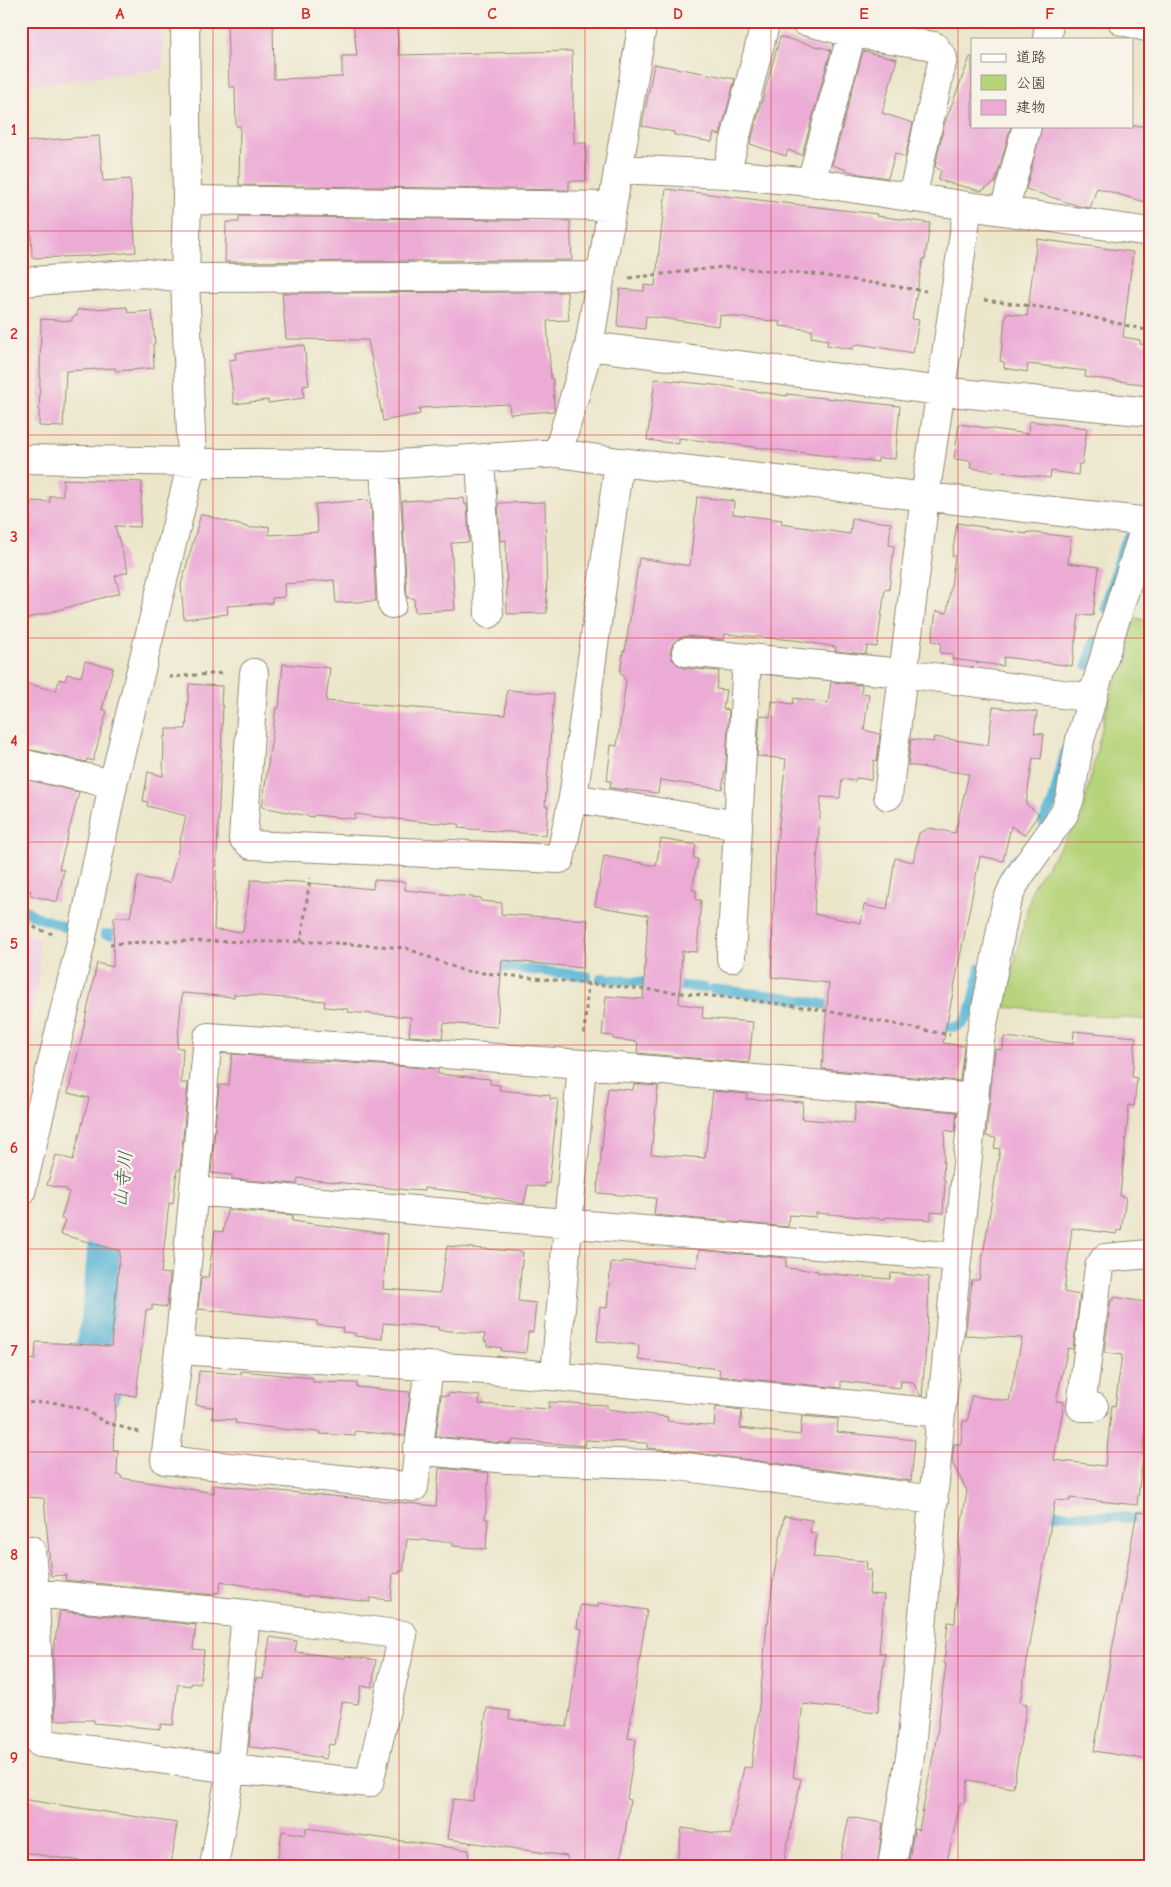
<svg xmlns="http://www.w3.org/2000/svg" width="1171" height="1887" font-family="'Comic Neue','Klee One',sans-serif">
<style>
.built{fill:#f0d0e5}
.green{fill:#b5d379;stroke:#787e4c}
.lines{fill:none;stroke-linecap:round;stroke-linejoin:round}
.stream{stroke:#58b6d6;stroke-width:10}
.river{stroke:#58b6d6;stroke-width:56}
.building{fill:#ecabd5}
.minor-casing{stroke:#938874;stroke-width:30}
.path{stroke:#938874;stroke-width:3;stroke-dasharray:4 4;stroke-linecap:butt}
.minor{stroke:#fff;stroke-width:28}
.grid{fill:none;stroke:#d62828;stroke-width:1;stroke-opacity:0.55}
.labels{text-anchor:middle;stroke-width:5;stroke-linejoin:round;paint-order:stroke}
.water-label{font-size:19px;font-style:italic;fill:#455b5e;stroke:#f7f3e8}
.neatline{fill:none;stroke:#d62828;stroke-width:2}
.grid-label{font-size:16px;text-anchor:middle;font-weight:bold;fill:#d62828}
</style>
<rect width="100%" height="100%" fill="#f7f3e8"/>
<filter id="ink" filterUnits="userSpaceOnUse"><feTurbulence type="fractalNoise" baseFrequency=".02" numOctaves="2"/><feDisplacementMap in="SourceGraphic" scale="10" xChannelSelector="R" yChannelSelector="G"/><feConvolveMatrix kernelMatrix="1 2 1 2 8 2 1 2 1" color-interpolation-filters="sRGB"/></filter>
<filter id="wash" filterUnits="userSpaceOnUse"><feTurbulence type="fractalNoise" baseFrequency=".0096" numOctaves="4" result="noise"/><feDisplacementMap in="SourceGraphic" scale="20" xChannelSelector="R" yChannelSelector="G"/><feGaussianBlur stdDeviation="1.12" result="paint"/><feColorMatrix in="noise" values="0 0 0 0 0 0 0 0 0 0 0 0 0 0 0 0 0 1.4 0 .05"/><feComposite in="paint" operator="in"/></filter>
<g filter="url(#wash)">
<rect width="100%" height="100%" fill="#ebe6ca"/>
<path class="built" d="M21,21H163V69L21,86Z
M21,931L39,939L38,985L21,1067Z"/>
<path class="green" d="M1135,618L1150,621V1020L1004,1007L1033,886L1082,816L1105,714Z"/>
<g class="lines">
<path class="stream" d="M1105,608L1123,547L1128,538
M1087,665L1095,641
M1043,822L1052,805L1065,751
M1005,873L1016,858
M24,909L35,916L65,927
M105,934L127,935
M488,965L587,976
M601,978L704,988
M713,989L783,997L839,1007
M934,1024C942,1026 950,1028 958,1026C973,1021 977,982 980,968
M1039,1513L1150,1519"/>
<path class="river" d="M87,1403L99,1373L109,1321L122,1172"/>
</g>
<g id="blocks">
<path class="building" d="M227,21H273L274,79L342,77V56H357L353,21H396L399,55L572,51L574,143H586V181H569V190L239,185L240,126H236L235,87H229Z
M780,37L831,50L802,155L788,150L786,156L750,144Z
M863,51L897,59L882,113L913,123L905,157L895,153L888,178L859,174L832,165Z
M970,57H972V126H1011L995,183L981,191L938,180L941,170L935,167L944,125Z
M654,64L735,79L720,135L714,133L712,142L674,135V132L642,126Z
M1042,126H1150V186L1145,202L1097,188L1090,208L1079,206L1026,189Z
M99,136L103,181L130,179L136,252L87,256L32,258L31,231H21V142Z
M666,189L877,214L876,216L930,223L925,259H923L912,319L919,320L913,353L859,344L854,345L853,349L827,345L828,340L811,337L812,330L780,326L781,322L720,315L719,326L646,316L645,329L617,326L620,289L644,291V285L655,286Z
M239,216L570,221L572,260L225,262L226,222H239Z
M1037,239L1133,252L1123,337L1140,340V344L1150,345V385L1085,377L1086,371L1028,364L1027,372L1004,368V362L1000,361L1006,313L1027,316Z
M567,292L569,320L547,321L551,379H553L554,411L510,414L509,404L419,408L420,414L383,421L368,340L286,339L282,293Z
M127,307L128,313L152,311L155,344H153L154,368L116,371L115,368L66,371L63,427L39,426L41,319L72,321V317L77,316V310Z
M304,345L309,385L303,386L304,398L268,403V400L234,404L229,360L236,359L235,353Z
M655,379L723,386L787,396V394L900,406L895,459L878,458V462L679,438V444L647,440Z
M1029,421L1087,428L1082,464H1079L1078,475L1051,471L1050,478L970,468L971,461L954,459L959,424L1028,434Z
M63,479L142,482L140,527L115,526L128,572L115,576L120,593L21,620V505L32,506V501L50,502V496H63Z
M697,497L734,501L733,514L782,520L781,524L850,534L852,519L891,523L889,545L894,546L889,590L885,589L877,647L867,646L866,654L835,651L836,647L794,640L725,634L724,640L688,636L679,638L673,643L670,651L672,659L677,664L684,668L719,671L716,689L726,690L723,709L729,710L726,764L722,789L660,780L658,793L610,788L611,781H607L611,745L617,746L626,681L620,672L623,651H625L639,558L690,566Z
M464,498L465,505L467,504L469,542L451,543L455,610L415,612L414,598H407L402,501Z
M368,500V503H371L376,601L336,603L334,580L284,584L285,597L272,598V603L227,606L228,614L184,619L181,585L201,514L250,528L269,526V535L318,532L315,504Z
M545,502L547,613L507,614L506,540L500,541L498,503Z
M957,523L1027,534V532L1071,537L1068,563L1099,567L1093,616L1079,615L1072,666L1004,657L1003,666L952,659L953,654L940,653L941,643L932,641L936,611L947,613L955,556H952Z
M85,661L113,668L102,709L107,711L93,761L87,759L86,762L32,750L21,752V682L56,691L59,679L65,681L67,674L81,677Z
M283,664L330,668L326,701L505,715L507,690L554,694L545,806H548L546,835L458,828L459,824L421,822L355,814V819L314,815L313,817L262,807L276,708H279Z
M831,682L862,685L861,693L869,694L864,730L880,734L877,761L874,760L871,780L856,778L855,781L842,779L840,798L821,797L814,914L861,923L864,905L887,910L895,858L913,862L919,833L929,828L955,833L969,774L908,765L911,739L933,742L934,737L988,745L993,707L1037,712L1034,733L1044,734L1041,759L1033,758L1026,804L1039,814L1024,835L1011,826L1003,861L980,856L943,1043L964,1046L960,1081L822,1069L829,983L771,977L776,851L786,759L757,756L760,715L770,717L772,701L793,704L794,698L828,703Z
M189,684L222,686L221,705H223L214,930L243,932L251,880L299,882L373,889L374,880L405,882V890L481,898V901L502,903L501,914L588,920L583,968L502,960L497,1027L444,1023L442,1038L409,1036L411,1017L347,1012L348,1009L324,1007L325,1001L234,994V997L182,993L177,1048H183L181,1083H188L180,1170H177L173,1204L169,1203L161,1273L170,1274L167,1307L152,1305V1310H146L136,1396L116,1394L113,1451H118L117,1475H121V1478L214,1493V1485L436,1506L439,1468L489,1473L485,1519H488L486,1549L453,1546V1542L407,1539L403,1571H399V1574L393,1573L391,1600L370,1598V1602L308,1595V1597L221,1581L219,1593L215,1592V1595L65,1580L66,1575L51,1576L44,1498L21,1497V1467L29,1359L35,1360L36,1342L111,1346L120,1251L60,1234L65,1220L61,1219L69,1192L66,1191L67,1189L47,1185L56,1155L73,1160L89,1098L68,1093L80,1045L97,963L113,967L114,917H130L138,877L170,883L186,816L147,806L148,802L143,801L148,772L163,776L164,736H166V729H186Z
M21,778L79,792L59,869L64,870L57,902L30,895L31,891L21,889Z
M661,839L696,845L693,858L698,859L692,890H696V900H701L697,952L682,951L679,1004L703,1007L702,1018L753,1022L749,1063L637,1053L638,1042L613,1039V1036L602,1035L606,996L643,999L648,915L595,906L604,856L656,866Z
M1074,1031L1136,1037L1132,1077L1137,1078L1134,1106L1129,1105L1120,1196L1126,1197L1121,1231L1117,1230L1116,1234L1072,1228L1064,1292L1080,1295L1073,1349L1068,1348L1056,1401L1064,1402L1054,1460L1105,1466L1112,1405L1115,1406L1122,1355L1104,1353L1111,1300H1114V1297L1150,1303V1395L1137,1505L1070,1498V1501L1055,1500L1020,1702L1027,1704L1013,1788L968,1780L964,1804L960,1803L946,1866H908L914,1829L919,1830L937,1735L946,1664L944,1663L948,1622L955,1623L959,1541L967,1491L952,1462L954,1444H961L963,1421H968L971,1396L1009,1401L1022,1338L965,1335L972,1280H979L1000,1149L994,1148L996,1138L986,1136L995,1049L1003,1050L1004,1037L1073,1044Z
M232,1054L320,1062V1061L438,1069V1074L490,1079V1084L500,1085L499,1090L550,1095V1099H558L549,1184L545,1183V1187L528,1185L524,1204L472,1193L424,1188V1191L408,1190L298,1178L297,1184L232,1179V1175L211,1173L219,1085H229Z
M634,1084L658,1086L651,1154L705,1158L713,1091L747,1094L746,1099L803,1102L802,1119L854,1123L856,1103L957,1112L955,1132L945,1130L943,1179L945,1180L943,1213L931,1212V1220L886,1217L885,1219L816,1213V1217L789,1215L788,1227L654,1215L656,1198L597,1193L608,1088L633,1090Z
M227,1210L293,1215L292,1221L387,1234L383,1289L440,1293L447,1246L523,1252L518,1301L536,1303L533,1332H528L526,1353L501,1351L502,1348L487,1346V1342L484,1341L485,1334L438,1330V1327L383,1323L382,1339L355,1336V1333L342,1332L343,1328L317,1325V1321L198,1309L201,1277H208L215,1231L223,1232Z
M699,1250L786,1258V1268L818,1271V1273L890,1279L891,1273L929,1277L927,1334L922,1396L920,1395L913,1382L901,1381L900,1388L841,1381V1388L719,1376L720,1369L638,1360L639,1345L597,1341L600,1307L607,1308L611,1262L623,1263V1261L697,1267Z
M199,1371L241,1374V1371L313,1378V1382L357,1383V1387L410,1392L405,1436L355,1431V1436L320,1434L321,1432L281,1429L235,1423L236,1420L212,1418L213,1407L196,1405Z
M448,1393L480,1396L479,1404L549,1409V1402L607,1405V1409L668,1417L667,1421L714,1426L716,1407L742,1410L740,1428L800,1435L802,1416L838,1419L837,1432L915,1440L911,1481L673,1450L647,1448V1443L586,1440L585,1446L512,1440V1444L436,1436L441,1395L448,1396Z
M1137,1512L1150,1513V1760L1094,1751Z
M784,1516L812,1520L810,1532L817,1534L813,1557L867,1561L866,1570H871L869,1594L884,1595L879,1653H885L878,1712L803,1704L793,1777L801,1779L783,1866H677L682,1828L730,1835L744,1767L751,1768L761,1690L767,1622L768,1623L773,1580Z
M598,1603L647,1610L628,1738L636,1739L627,1799L630,1800L620,1866H568L567,1856L447,1839L453,1799L473,1801L487,1708L510,1711L509,1719L567,1727L582,1629L577,1628L580,1605L598,1607Z
M60,1611L196,1625L193,1649L204,1650L200,1684L191,1683V1686L178,1684L173,1725L161,1724L160,1729L94,1723V1720H55L53,1652Z
M270,1637L297,1641L295,1652L345,1658V1656L376,1660L372,1687L361,1686L358,1704L342,1702L335,1745L329,1744L326,1759L279,1750L249,1747L256,1678L263,1679Z
M21,1799L177,1823L171,1866H113L21,1852Z
M849,1817L883,1823L877,1866H839Z
M306,1828L469,1850L468,1866H277L282,1831L306,1835Z"/>
</g>
</g>
<g filter="url(#ink)">
<use href="#blocks" fill-opacity="0" stroke="#938874" stroke-width="1"/>
<g class="lines">
<g class="minor-casing">
<path id="minor" d="M804,21L852,33L934,46L943,58L912,198
M1122,21L1150,28
M1047,39L1049,21
M618,169L726,174L811,182L968,206L1150,232
M726,174L766,21
M811,182L852,33
M187,200L612,206
M1004,211L1027,126
M21,282L144,273L185,278L601,276
M589,346L941,391L1150,412
M558,453L589,346L643,21
M21,459L384,465L558,453L619,462L1150,522
M480,459L489,614
M384,465L392,604
M686,652L902,673L1093,698
M254,673L243,838L251,845L560,859L573,798L619,462
M29,765L113,784
M888,796L925,497L968,206
M573,798L738,825
M731,958L747,658
M194,1191L957,1257
M21,1192L81,942L113,784L192,462L185,278L187,200L185,21
M179,1350L165,1460L414,1487L429,1366
M555,1376L582,1064
M1094,1407H1081L1099,1267L1105,1258L1150,1254
M941,1413L487,1370L179,1350L208,1037L582,1064L975,1098
M417,1450L507,1459L671,1465L934,1500
M31,1550L35,1593L40,1743L231,1769L369,1783L403,1635L246,1614L35,1593
M214,1866L231,1769L246,1614
M892,1866L911,1750L941,1413L980,1040L1006,904L1013,887L1020,875L1064,814L1070,798L1080,740L1113,627L1147,521L1150,519"/>
</g>
<path class="path" d="M629,278L723,267L813,274L926,291
M984,300L1062,310L1150,331
M169,677L225,673
M21,917L37,929L53,934
M301,942L310,878
M110,944L162,941L321,942L406,948L464,971L732,998L811,1008L950,1035
M584,1034L588,984
M21,1403L52,1402L84,1409L104,1422L139,1432"/>
<use href="#minor" class="minor"/>
</g>
</g>
<path class="grid" d="M213,21V1866M399,21V1866M585,21V1866M771,21V1866M958,21V1866M21,231H1150M21,435H1150M21,638H1150M21,842H1150M21,1045H1150M21,1249H1150M21,1452H1150M21,1656H1150"/>
<g class="labels">
<g class="water-label">
<text transform="translate(122 1179) rotate(-84)" y="7">山寺川</text>
</g>
</g>
<rect width="1171" height="1887" fill="none" stroke="#f7f3e8" stroke-width="55"/>
<rect x="971" y="38" width="162" height="90" fill="#f7f3e8" stroke="#aca397"/>
<rect x="981" y="54" width="25" height="8" fill="#ffffff" stroke="#aca397"/>
<text x="1016" y="62" font-size="15" fill="#3b2a1e">道路</text>
<rect x="981" y="75" width="25" height="15" fill="#b5d379" stroke="#aca397"/>
<text x="1016" y="88" font-size="15" fill="#3b2a1e">公園</text>
<rect x="981" y="100" width="25" height="15" fill="#ecabd5" stroke="#aca397"/>
<text x="1016" y="112" font-size="15" fill="#3b2a1e">建物</text>
<rect x="28" y="28" width="1116" height="1832" class="neatline"/>
<g class="grid-label">
<text x="120" y="19">A</text>
<text x="306" y="19">B</text>
<text x="492" y="19">C</text>
<text x="678" y="19">D</text>
<text x="864" y="19">E</text>
<text x="1050" y="19">F</text>
<text x="14" y="135">1</text>
<text x="14" y="339">2</text>
<text x="14" y="542">3</text>
<text x="14" y="746">4</text>
<text x="14" y="949">5</text>
<text x="14" y="1153">6</text>
<text x="14" y="1356">7</text>
<text x="14" y="1560">8</text>
<text x="14" y="1763">9</text>
</g>
</svg>
